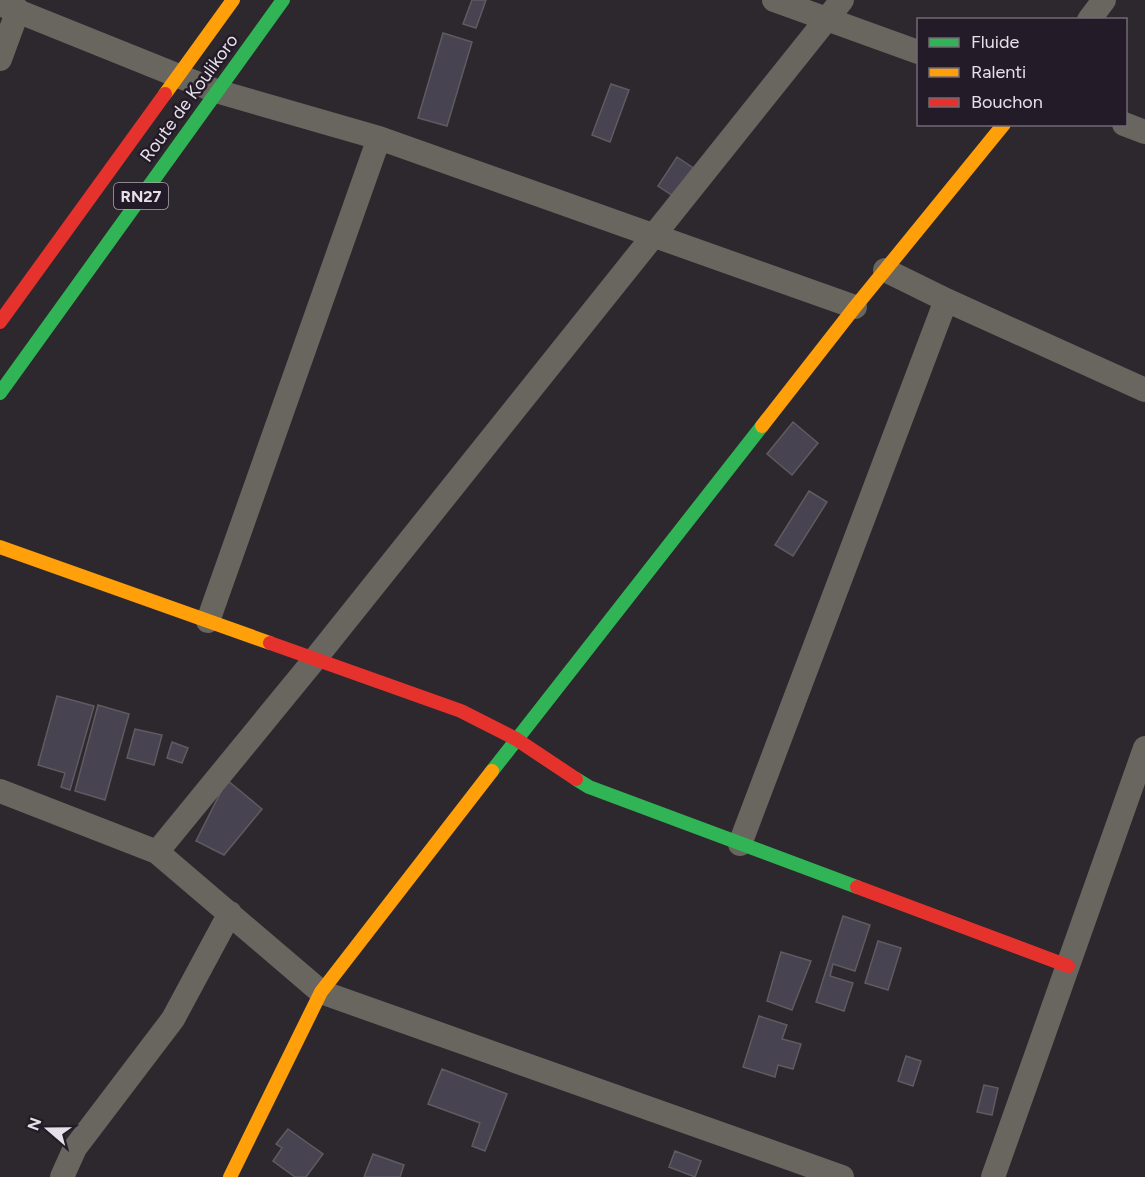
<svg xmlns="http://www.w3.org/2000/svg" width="1145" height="1177" font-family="Figtree,sans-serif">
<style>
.building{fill:#484350;stroke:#5e5b61;stroke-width:1.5}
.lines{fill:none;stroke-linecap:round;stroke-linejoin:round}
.street{stroke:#69655f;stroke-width:24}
.fast{stroke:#30b455;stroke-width:14}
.slow{stroke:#ff9f0a;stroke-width:14}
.jam{stroke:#e5322d;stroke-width:14}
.labels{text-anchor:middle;stroke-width:5;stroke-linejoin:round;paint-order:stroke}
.shield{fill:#241b28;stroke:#aca5af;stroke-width:1.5}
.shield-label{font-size:16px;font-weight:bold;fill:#e6e0e9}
.street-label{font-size:18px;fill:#e6e0e9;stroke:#241b28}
</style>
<rect width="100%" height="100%" fill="#2d282e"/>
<path class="building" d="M472,0H486L476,28L463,24Z
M443,33L472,42L447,126L418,118Z
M611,84L629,90L610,142L592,135Z
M677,157L695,169L676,198L658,186Z
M793,422L818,443L792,475L767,454Z
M809,491L827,502L793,556L775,545Z
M57,696L94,706L70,790L61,787L65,773L38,765Z
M98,705L129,714L105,800L75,791Z
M135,729L162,735L154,765L127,758Z
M172,742L188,748L182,763L167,758Z
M227,780L262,809L224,855L196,841Z
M843,916L870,925L855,971L833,964L830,976L853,983L844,1011L816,1002Z
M878,941L901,948L888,990L865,983Z
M781,952L811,961L792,1010L767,1001Z
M759,1016L787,1025L782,1039L801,1044L793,1069L778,1065L775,1077L743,1067Z
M906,1056L921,1061L913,1086L898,1081Z
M442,1069L507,1094L485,1151L472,1146L480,1123L428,1104Z
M984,1085L998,1088L992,1115L977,1112Z
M288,1129L323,1154L306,1177H295L273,1161L282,1148L276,1144Z
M675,1151L701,1161L695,1177L669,1167Z
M373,1154L404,1165L400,1177H364Z"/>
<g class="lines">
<path class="street" d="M774,0L918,52
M0,4L216,91L379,138L855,307
M1089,20L1104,0
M0,59L18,10
M1124,124L1145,132
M885,270L946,300L1145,390
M208,621L379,138
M0,791L157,852L321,992L842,1177
M740,844L946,300
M157,852L315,659L842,0
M62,1177L75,1148L173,1019L230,913
M993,1177L1145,748"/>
<path class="fast" d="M0,393L283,0
M492,771L762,426
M576,779L589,787L857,887"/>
<path class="slow" d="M165,94L233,0
M762,426L855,307L1004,124
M0,547L270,643
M230,1177L321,992L492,771"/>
<path class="jam" d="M0,322L165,94
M270,643L461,711L516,739L576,779
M857,887L1068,966"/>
</g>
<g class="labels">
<rect class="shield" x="114" y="183" width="54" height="26" rx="4.5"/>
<g class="shield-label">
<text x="141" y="202">RN27</text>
</g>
<g class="street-label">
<text transform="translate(189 98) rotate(-54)" y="6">Route de Koulikoro</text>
</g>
</g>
<rect x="917" y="18" width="210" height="108" fill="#241b28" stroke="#726a75" stroke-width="1.5"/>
<rect x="929" y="38" width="30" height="9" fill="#30b455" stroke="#726a75" stroke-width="1.5"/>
<text x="971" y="48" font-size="18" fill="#e6e0e9">Fluide</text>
<rect x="929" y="68" width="30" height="9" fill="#ff9f0a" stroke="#726a75" stroke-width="1.5"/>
<text x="971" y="78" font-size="18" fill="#e6e0e9">Ralenti</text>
<rect x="929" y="98" width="30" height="9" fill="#e5322d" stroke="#726a75" stroke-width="1.5"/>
<text x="971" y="108" font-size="18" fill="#e6e0e9">Bouchon</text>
<g transform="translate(48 1129) rotate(290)" stroke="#241b28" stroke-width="4.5" paint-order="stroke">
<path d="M0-4.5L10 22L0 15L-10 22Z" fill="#e6e0e9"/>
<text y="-9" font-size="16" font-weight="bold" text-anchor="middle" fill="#e6e0e9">N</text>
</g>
</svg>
